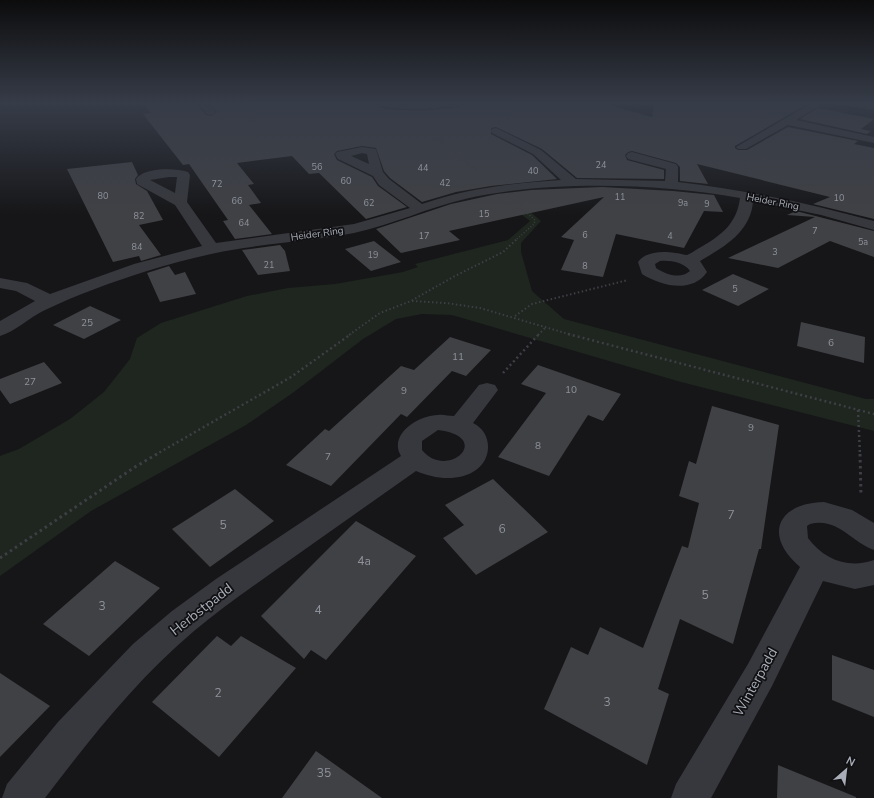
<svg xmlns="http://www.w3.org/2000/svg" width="874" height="798" font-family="'Nunito Sans',sans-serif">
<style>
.green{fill:#1e261f}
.building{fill:#404145}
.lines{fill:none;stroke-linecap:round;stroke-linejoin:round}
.path-far4{stroke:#3d3f44;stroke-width:1;stroke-dasharray:1 1.5;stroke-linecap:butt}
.path-far3{stroke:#3d3f44;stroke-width:1.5;stroke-dasharray:1 2;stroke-linecap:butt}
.path-far2{stroke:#3d3f44;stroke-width:2;stroke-dasharray:1.5 2.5;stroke-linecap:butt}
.path-far1{stroke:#3d3f44;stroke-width:2.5;stroke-dasharray:2 3;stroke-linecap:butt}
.path{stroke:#3d3f44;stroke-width:3;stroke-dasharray:2.5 3.5;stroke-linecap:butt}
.minor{fill:#37383d;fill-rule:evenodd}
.labels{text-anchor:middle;stroke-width:3.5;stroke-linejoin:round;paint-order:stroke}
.far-number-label{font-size:9px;fill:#8e929b}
.far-street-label{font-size:10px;fill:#a8adb8;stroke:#111113}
.number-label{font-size:10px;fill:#8e929b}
.near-number-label{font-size:12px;fill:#8e929b}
.near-street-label{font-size:14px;fill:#a8adb8;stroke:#111113}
</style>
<rect width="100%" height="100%" fill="#161618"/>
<path class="green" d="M508,193L541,221L521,243V252L532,291L564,319L866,399H874V431L681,382L452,315L422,314L396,319L363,339L294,392L246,425L91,511L0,576V456L19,449L70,419L104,392L130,359L137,338L161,323L247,296L288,288L335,284L403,272L418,267L415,264L508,240L530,221L495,195Z"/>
<path class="building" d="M143,103H196L206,115L211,116L217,112L209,103H374L377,106L387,109L418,111L460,107L466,103H602L652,117L654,103H791L804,106L735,146V148L738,150H747L788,127L858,141L854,144L874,148V219L813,204L830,197L697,164L708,184L680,181V167L676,163L632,151L628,152L625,155L627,160L664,170V179L577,178L542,149L496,127L491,128V134L532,155L557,179L491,186L456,192L422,202L390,178L384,171L376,148L362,146L337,151L334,154L337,160L372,177L378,186L407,207L366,219L319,173L309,174L292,156L237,163L254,184L248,185L261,203L249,205L272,234L235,239L223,221L228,220L189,164L183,165L143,114L151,113Z
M818,108L874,119L861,129L871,131L867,134L800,119Z
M132,162L138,175L135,179L136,184L147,191L163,220L139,225L161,255L141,261L139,256L113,262L67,169Z
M602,187L673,191L714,195L723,212L704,211L684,248L616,234L603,277L561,270L574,240L561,237L604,197L449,231L460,240L401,253L376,229L451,204L497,194L531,190Z
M796,211L874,231V257L830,241L778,268L728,258L815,217L787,215Z
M374,241L401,262L371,271L345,249Z
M280,245L285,251L290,271L258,275L242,250Z
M169,266L175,275L185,272L196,294L160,302L147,273Z
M733,274L769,289L738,306L702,290Z
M90,306L121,320L84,339L53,325Z
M801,322L865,337L864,363L797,346Z
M450,337L491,350L466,376L452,371L407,417L401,414L331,486L286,465L325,429L329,431L401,366L414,370Z
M44,362L62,383L10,404L0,390V379Z
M538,365L621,394L603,421L588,415L549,476L498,457L546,393L521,384Z
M712,406L779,425L761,549H759L733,644L680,619L658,689L669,694L647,765L544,709L571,647L588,655L600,627L643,648L682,546L688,548L699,503L679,496L689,461L696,464Z
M493,479L548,532L476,575L443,538L464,525L445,505Z
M235,489L274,521L210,567L172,529Z
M356,521L416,556L326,660L311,650L304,659L261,616Z
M115,561L160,588L89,656L43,624Z
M217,636L231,646L241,636L296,668L219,757L152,702Z
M832,655L874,670V717L832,700Z
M0,673L50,706L0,757Z
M316,751L382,798H282Z
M778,765L856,797V798H777Z"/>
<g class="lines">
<path class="path-far4" d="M422,127L468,164"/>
<path class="path-far3" d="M467,163L479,172
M746,165V176
M517,239L534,224L535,220L521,208"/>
<path class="path-far2" d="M412,301L446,303L480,308L572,335
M515,316L532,304L628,280
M349,335L380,313L411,301L453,277L503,252L518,238
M538,335L545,328"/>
<path class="path-far1" d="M568,334L874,414
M503,373L539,334
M858,410L860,455
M155,455L291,377L351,334"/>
<path class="path" d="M860,454L861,496
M0,558L135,467L157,454"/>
<path class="minor" d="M197,103H207L216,112L211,115L207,114Z
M375,103H465L460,106C431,109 405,112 377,105Z
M812,103H824L796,120L874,137V143L788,125L746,149H738L736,147Z
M845,103L874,104V110L850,106Z
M496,128L541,150L576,179L665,181L666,169L628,159L626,156L628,153L632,152L676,164L678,167V182C745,190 809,203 874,221V230L821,215L753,201C751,232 724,247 700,261L707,272C692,294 661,286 642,274L638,262C646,251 663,251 675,253C679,253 684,255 687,255C692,253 697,249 701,247C722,235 737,223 740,198C657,183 547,180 465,199C427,208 392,225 354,233C318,240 281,242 244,248C211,253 179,261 147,271C112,282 76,295 43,311C29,318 14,332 0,336V321L35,301L16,291L0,288V278L27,283L50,294L134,264L202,246L175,205L137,184L136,179C144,167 176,168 188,172L190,175L187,202L216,243L354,224L410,208L379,185L373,176L338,159L335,154L337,152L362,147L376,149L383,172L389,179L422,204C468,188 514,183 561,180L533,154L492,133L491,131L492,129ZM362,153L367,154L369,164L351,156ZM169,177H177L175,193L150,180ZM660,261C670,260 684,262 690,271C680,280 665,274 656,268L655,264Z
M487,383L495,385L498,390L473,423C492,432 493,458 476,470C459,482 434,479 416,471C373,501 330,532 287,562C256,584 224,606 194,631C137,679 90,739 45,798H2L7,784L58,722L133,644L172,611L216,579L401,456C388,435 418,415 438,415C443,414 448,416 454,416L479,385ZM438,430C495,437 447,481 422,450V441Z
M824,502L852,510L874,523V550C851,542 838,517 810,524L807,526L808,538C824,560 849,569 874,560V585L855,589L823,581L772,686L711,798H671L676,784L748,664L800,567C763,536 777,503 824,502Z"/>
</g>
<linearGradient id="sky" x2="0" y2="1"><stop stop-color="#0c0c0d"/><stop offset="0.48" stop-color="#363c48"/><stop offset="1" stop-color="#363c48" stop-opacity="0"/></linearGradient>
<rect width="874" height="215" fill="url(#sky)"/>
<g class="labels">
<g class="far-number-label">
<text x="601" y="168">24</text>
<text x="317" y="170">56</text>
<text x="423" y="171">44</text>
<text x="533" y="174">40</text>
<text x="346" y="184">60</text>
<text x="445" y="186">42</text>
<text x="217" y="187">72</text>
<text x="103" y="199">80</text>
<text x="620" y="200">11</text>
<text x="839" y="201">10</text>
<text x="237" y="204">66</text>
<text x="369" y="206">62</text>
<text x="683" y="206">9a</text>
<text x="707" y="207">9</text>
<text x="484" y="217">15</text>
<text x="139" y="219">82</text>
<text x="244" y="226">64</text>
<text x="815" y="234">7</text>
<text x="585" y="238">6</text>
<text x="424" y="239">17</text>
<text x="670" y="239">4</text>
<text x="863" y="245">5a</text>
<text x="137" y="250">84</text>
<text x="775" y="255">3</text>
<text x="373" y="258">19</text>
<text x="269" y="268">21</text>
<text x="585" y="269">8</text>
<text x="735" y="292">5</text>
</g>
<g class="far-street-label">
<text transform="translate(773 201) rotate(11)" y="4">Heider Ring</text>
<text transform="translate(317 233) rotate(-8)" y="4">Heider Ring</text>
</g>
<g class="number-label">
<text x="87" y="326">25</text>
<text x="831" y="346">6</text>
<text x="458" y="360">11</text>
<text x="30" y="385">27</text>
<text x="571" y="393">10</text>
<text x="404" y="394">9</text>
<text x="751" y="431">9</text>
<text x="538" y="449">8</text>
<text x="328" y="460">7</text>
</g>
<g class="near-number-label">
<text x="731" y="519">7</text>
<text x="223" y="529">5</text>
<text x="502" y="533">6</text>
<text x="364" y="565">4a</text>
<text x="705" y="599">5</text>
<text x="102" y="610">3</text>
<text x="318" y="614">4</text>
<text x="218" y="697">2</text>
<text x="607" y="706">3</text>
<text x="324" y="777">35</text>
</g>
<g class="near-street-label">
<text transform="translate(201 609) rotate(-38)" y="5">Herbstpadd</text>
<text transform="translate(755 682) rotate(-61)" y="5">Winterpadd</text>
</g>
</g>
<g transform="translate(846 770) rotate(28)" stroke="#111113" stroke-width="3" paint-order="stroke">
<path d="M0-3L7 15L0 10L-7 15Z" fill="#a8adb8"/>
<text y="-6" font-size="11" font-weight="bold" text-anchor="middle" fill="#a8adb8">N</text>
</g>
</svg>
